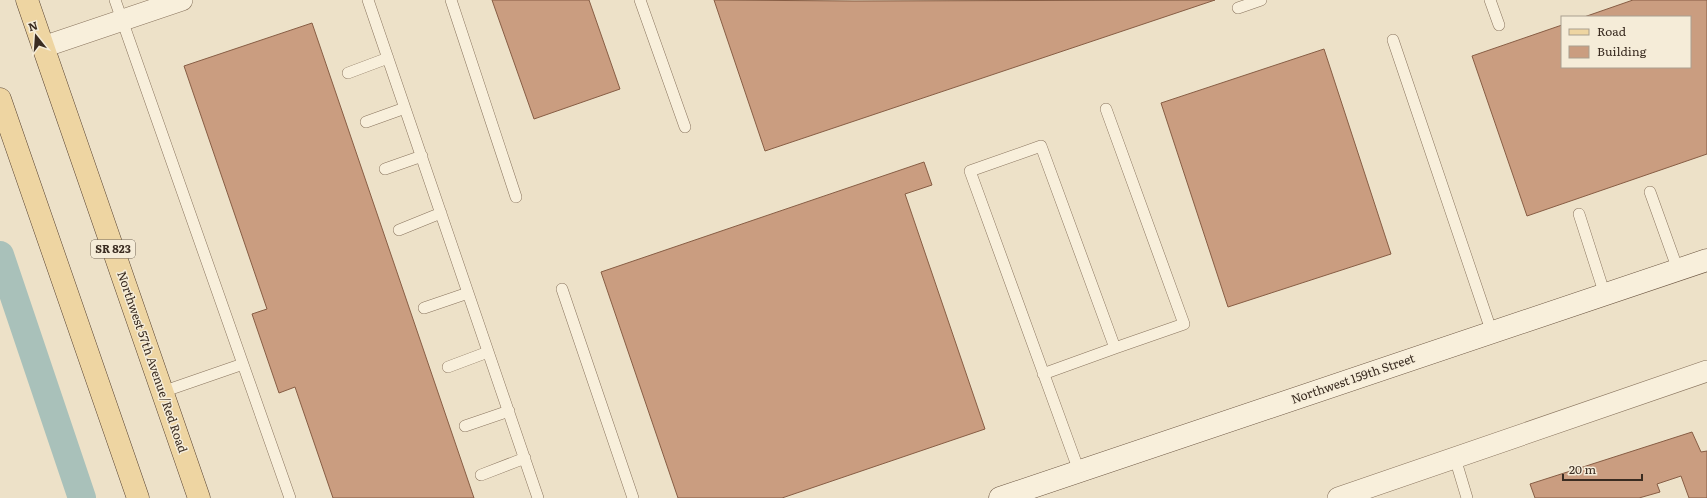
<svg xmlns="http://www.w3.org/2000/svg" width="1707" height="498" font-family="Literata,serif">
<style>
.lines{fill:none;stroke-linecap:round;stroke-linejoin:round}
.canal{stroke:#a9c1ba;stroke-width:28}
.building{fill:#ca9d80;stroke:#875d44}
.lane-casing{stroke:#89745e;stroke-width:12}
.street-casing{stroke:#89745e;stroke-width:22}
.secondary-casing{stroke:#6b5541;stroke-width:23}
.primary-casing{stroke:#574231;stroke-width:23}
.lane{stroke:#f8efdb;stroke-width:11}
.street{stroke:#f8efdb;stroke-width:21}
.secondary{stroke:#f8efdb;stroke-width:22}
.primary{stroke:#eed5a2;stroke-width:22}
.labels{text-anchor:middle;stroke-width:3;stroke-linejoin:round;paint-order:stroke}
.shield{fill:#f5ecd8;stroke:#726658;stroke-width:1}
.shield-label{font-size:11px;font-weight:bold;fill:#3a2c21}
.street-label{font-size:12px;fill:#3a2c21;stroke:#f5ecd8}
</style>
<rect width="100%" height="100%" fill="#ede1c8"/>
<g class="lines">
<path class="canal" d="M0,255L82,498"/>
</g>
<path class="building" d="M492,0H589L620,89L534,119Z
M714,0L854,1L1215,0L765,151Z
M1633,0H1707V154L1527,216L1472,56L1562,25V67H1690V17H1584Z
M312,23L474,498H333L295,387L279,393L252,314L267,309L184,66Z
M1324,49L1391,254L1228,307L1161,103Z
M924,162L932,185L905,194L985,429L782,498H678L601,272Z
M1692,432L1701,452L1707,451V498H1689L1681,476L1657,484L1660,492L1639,498H1535L1530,484Z"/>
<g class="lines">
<g class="lane-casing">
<path id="lane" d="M115,0L290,498
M368,0L538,498
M451,0L516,197
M640,0L685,127
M1490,0L1499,25
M1238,8L1261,0
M1393,40L1492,333
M348,73L388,58
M366,122L405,108
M385,169L422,156
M1650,192L1678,270
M1579,214L1605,295
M399,230L441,213
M562,289L633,498
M424,308L468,293
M448,367L488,352
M1043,374L1115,348
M162,392L243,364
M465,426L509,411
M1455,458L1467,498
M1079,471L970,171L1041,146L1115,348L1184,324L1106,109
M481,475L525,458"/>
</g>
<g class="street-casing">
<path id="street" d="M43,47L182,0
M1338,498L1707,371"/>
</g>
<g class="secondary-casing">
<path id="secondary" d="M1000,498L1707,260"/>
</g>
<g class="primary-casing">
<path id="primary" d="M27,0L199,498
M0,99L138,498"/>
</g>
<use href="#lane" class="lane"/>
<use href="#street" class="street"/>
<use href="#secondary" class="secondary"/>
<use href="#primary" class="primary"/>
</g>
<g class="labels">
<rect class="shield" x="91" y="240" width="44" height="18" rx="3"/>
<g class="shield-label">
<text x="113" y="253">SR 823</text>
</g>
<g class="street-label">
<text transform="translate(152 362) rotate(71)" y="4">Northwest 57th Avenue/Red Road</text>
<text transform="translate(1353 379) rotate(-19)" y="4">Northwest 159th Street</text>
</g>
</g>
<rect x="1561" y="16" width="130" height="52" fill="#f5ecd8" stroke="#aa9f8f"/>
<rect x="1569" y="29" width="20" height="6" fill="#eed5a2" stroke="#aa9f8f"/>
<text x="1597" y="36" font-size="12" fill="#3a2c21">Road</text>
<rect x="1569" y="46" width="20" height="12" fill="#ca9d80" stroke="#aa9f8f"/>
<text x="1597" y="56" font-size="12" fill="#3a2c21">Building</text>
<g transform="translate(36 36) rotate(343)" stroke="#f5ecd8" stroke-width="3" paint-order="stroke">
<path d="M0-3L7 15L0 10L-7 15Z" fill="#3a2c21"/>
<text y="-6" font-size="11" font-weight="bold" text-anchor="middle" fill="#3a2c21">N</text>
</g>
<path d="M1563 474v6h79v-6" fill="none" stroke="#3a2c21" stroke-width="2"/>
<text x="1569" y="474" font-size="12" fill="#3a2c21" stroke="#f5ecd8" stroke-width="3" paint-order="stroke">20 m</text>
</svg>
